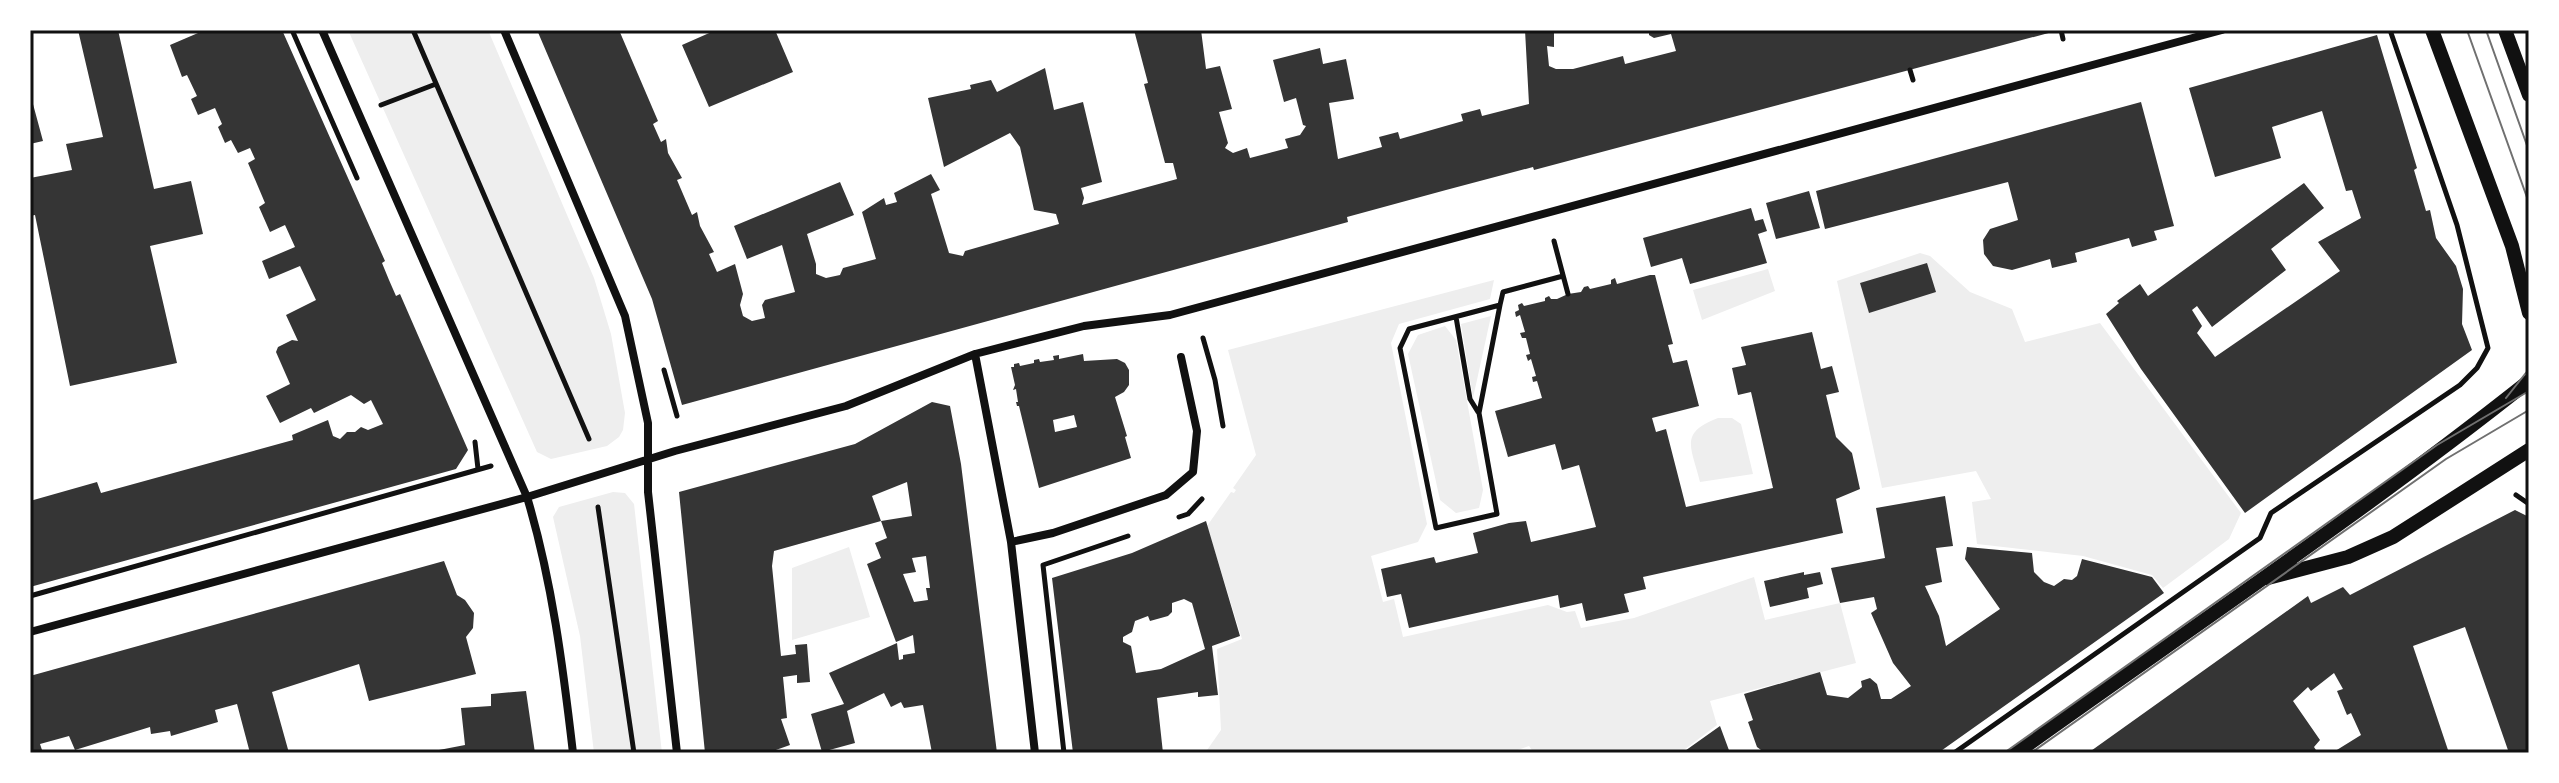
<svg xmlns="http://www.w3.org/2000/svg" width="2559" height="783" font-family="'Exo 2',sans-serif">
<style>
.green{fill:#eee}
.building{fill:#353535;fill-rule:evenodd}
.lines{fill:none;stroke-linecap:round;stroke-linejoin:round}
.path{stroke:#111;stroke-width:5}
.minor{stroke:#111;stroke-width:8}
.tertiary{stroke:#111;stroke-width:14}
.tram{stroke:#707070;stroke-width:2}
.neatline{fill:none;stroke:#111;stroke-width:3}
</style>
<rect width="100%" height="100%" fill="#fff"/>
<path class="green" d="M348,30H488L594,278L611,334L625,413L623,430L619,437L607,446L551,459L537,452Z
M1920,253L1930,256L1970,292L2012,309L2025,342L2100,323L2241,513L2229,539L2163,588L2152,575L2083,556L1977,544L1972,502L1991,499L1976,471L1882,488L1837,281Z
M1768,269L1775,291L1702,320L1693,290Z
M1494,280L1490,299L1399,324L1391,343L1427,524L1418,542L1371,556L1383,602L1394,599L1403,637L1548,605L1567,612L1575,611L1581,628L1634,618L1754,577L1765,620L1840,603L1856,663L1710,701L1717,725L1680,753H1534L1529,746L1510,753H1205L1221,730L1217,649L1242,639L1207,526L1231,492L1234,493L1236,490L1233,488L1256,455L1228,350Z
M1491,316L1473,398L1461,324Z
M1445,326L1456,340L1483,490L1479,508L1456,513L1440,500L1408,354L1418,335Z
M1718,418H1732L1741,424L1753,474L1700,482C1692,448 1678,433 1718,418Z
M613,492L625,493L634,504L662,753H594L580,636L553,517L559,507Z
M849,547L870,617L792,640V568Z"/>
<path class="building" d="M78,30H118L154,189L191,181L203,234L150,246L177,363L70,386L35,215L30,216V178L72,170L66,144L103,137Z
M205,30H282L385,261L382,263L389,280L396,296L400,294L468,450L456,469L30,587V501L97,482L101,493L293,440L292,435L328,420L333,436L340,439L347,432H355L361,427L368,430L383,424L371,400L364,404L351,395L314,413L311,408L280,423L266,396L290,384L276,352L278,347L292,340L298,341L286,315L316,300L300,266L269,279L262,261L295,247L285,225L270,232L259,207L265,203L248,163L255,159L250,148L238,153L231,140L225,143L218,127L222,124L215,108L198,115L191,99L197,96L187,75L182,77L170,45Z
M537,30H619L658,121L653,124L661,142L666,139L668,153L682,178L677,180L692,215L697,212L700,226L714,252L709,254L717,272L735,264L743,294L740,305L743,316L752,321L765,318L762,305L765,300L795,292L782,245L747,259L734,226L840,182L854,215L807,234L816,264V274L826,278L840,275L843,268L876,259L862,212L884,198L886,205L897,202L894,193L931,174L940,190L931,194L949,253L963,256L965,251L1059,224L1056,214L1034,210L1020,147L1010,133L944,167L928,98L971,89L970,85L991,80L997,92L1045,68L1054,110L1083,102L1102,182L1081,188L1084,198L1082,205L1177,179L1173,163H1165L1144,84L1148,83L1134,30H1201L1206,69L1220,66L1232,109L1219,112L1228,143L1225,148L1233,153L1247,148L1250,158L1288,148L1285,139L1300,135L1306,126L1303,125L1296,98L1284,102L1273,60L1320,48L1323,64L1346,59L1354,99L1329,103L1338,159L1382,147L1379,137L1398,132L1400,139L1463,121L1461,114L1480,109L1482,116L1529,104L1525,30H1554V47L1547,46L1549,66L1556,69H1573L1623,56L1625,64L1676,51L1671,34L1654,38L1649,35V30L2056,31L1534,170L1533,167L1446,190L1347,217L1348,222L682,405L652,299Z
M716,30H775L793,72L709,107L682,45Z
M2377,35L2417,168L2414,170L2426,211L2430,210L2436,238L2456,266L2463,289L2462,324L2472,350L2245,513L2141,369L2106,314L2119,303L2117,301L2140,284L2148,296L2304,183L2324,208L2271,249L2286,270L2212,327L2197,306L2192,310L2202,326L2197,333L2215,357L2340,271L2318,242L2361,218L2352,190L2346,191L2322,111L2272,127L2281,158L2215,177L2189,88Z
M30,93L43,141L30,144Z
M2141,102L2174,226L2154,231L2157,240L2132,247L2129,238L2075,253L2077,262L2052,268L2050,259L2012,270L1993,266L1984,254L1983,240L1990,229L2018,220L2008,182L1825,229L1816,191Z
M1809,191L1820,228L1776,239L1766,203Z
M1751,208L1755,221L1763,219L1767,231L1758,234L1767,263L1690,284L1682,258L1651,267L1643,238Z
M1927,263L1936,292L1869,313L1860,283Z
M1650,275H1655L1673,344L1668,345L1673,363L1687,360L1699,406L1652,418L1656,432L1666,429L1686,507L1773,488L1751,392L1738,395L1732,368L1746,365L1741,347L1812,332L1821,369L1832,366L1839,392L1826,395L1836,437L1852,453L1860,489L1836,499L1843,533L1643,577L1646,589L1624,594L1629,612L1586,621L1582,603L1560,608L1558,595L1409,628L1401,594L1387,597L1381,569L1434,557L1436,563L1478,553L1473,533L1509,523L1526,521L1531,542L1596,527L1579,465L1562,470L1555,444L1508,457L1495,411L1542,398L1537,381L1533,382L1532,377L1536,376L1531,359L1528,361L1526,355L1530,354L1526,338H1522L1520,333L1525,332L1520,315L1516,317L1515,312L1519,310L1518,305L1522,303L1524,306L1545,301V298L1549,296L1551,299H1557L1568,294L1581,292L1584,287L1588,286L1590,289L1611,284V280L1615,278L1617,284Z
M1083,354L1084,361L1117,359L1125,363L1129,370V385L1124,392L1115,397L1127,436L1125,437L1131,458L1039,488L1019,406H1017L1016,402H1018L1016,389L1013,390L1015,385L1011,367H1014V364L1019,363L1020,366L1034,363V360L1039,359L1040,362L1054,360L1053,356L1059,355V359ZM1074,415L1077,427L1055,432L1053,420Z
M932,402L950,406L961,464L997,753H932L923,705L904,708L901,702L891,707L884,693L847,711L855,743L822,752L811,714L844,704L829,673L897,643L899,660L903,659V655L915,653L913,635L896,642L867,564L881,558L875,543L887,538L881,521L912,516L907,482L872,496L881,521L774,551L772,566L781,656L796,654L795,645L807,644L810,682L797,683V675L783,677L787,718L781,719L790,745L773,751L774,753H705L679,492L855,444ZM926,556L930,588H926L928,600L914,602L903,574L916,572L912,558Z
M1945,496L1953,546L1936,548L1942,582L1925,586L1939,616L1946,646L2000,609L1965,559L1967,547L2032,553L2034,572L2044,582L2054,586L2064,579L2072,580L2077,576L2082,559L2152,577L2164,593L1938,753H1765L1757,747L1748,722L1753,720L1744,694L1820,672L1827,695L1848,698L1862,687L1861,681L1870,678L1877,684L1881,699H1891L1911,686L1893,663L1871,613L1877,609L1874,597L1840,603L1831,568L1885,558L1876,508Z
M2515,510L2529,517V753H2509L2465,627L2413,646L2449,753H2332L2361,735L2351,713L2347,715L2337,691L2343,689L2334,673L2311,691L2308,687L2293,701L2320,740L2314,747L2318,753H2088L2308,596L2311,603L2343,587L2350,595Z
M1206,521L1240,636L1212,646L1218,695L1198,697V692L1157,698L1163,753H1073L1052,578L1132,553ZM1184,599L1192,603L1205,649L1161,669L1136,673L1131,646L1123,642V637L1132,632L1135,621L1148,616L1150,621L1168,616L1172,612V603Z
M444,561L457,595L465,600L474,613L473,628L466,637L476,674L369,701L359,664L272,692L289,753H250L237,704L215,710L218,722L171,736L170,731L151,734L150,727L75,750L69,736L40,744L43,753H30V676Z
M1804,572V575L1820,572L1823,584L1807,588L1809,598L1770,607L1764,581Z
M526,691L535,753H439V750L465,745L461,708L491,706V694Z
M1720,726L1730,753H1682Z"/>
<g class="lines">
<path class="path" d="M292,30L357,178
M413,30L589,439
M2061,30L2063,39
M1910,70L1913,80
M381,105L436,84
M1554,241L1568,294
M1500,305L1409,329L1400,348L1436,528L1497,514L1479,413L1500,305L1503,292L1563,276
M1456,317L1470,399L1478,412
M1203,338L1215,380L1223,426
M664,370L677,416
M475,442L478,469
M2516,495L2529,504
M598,507L634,753
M1179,517L1188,514L1202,499
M30,596L491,466
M1064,753L1043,565L1128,536
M1954,753L2260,538L2271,513L2460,385L2477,368L2488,348L2457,225L2390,30"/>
<path class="minor" d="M322,30L527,497C552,580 563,667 573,753
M504,30L625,316L648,423V492L677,753
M975,354L1011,542L1035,753
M1011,542L1053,533L1166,495L1193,472L1197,431L1181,357
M30,632L527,497L675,451L846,406L975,354L1084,326L1170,315L2222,30"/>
<path class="tertiary" d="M2432,30L2512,246L2529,313
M2505,30L2529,95
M2268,578L2348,557L2393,537L2529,450
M2016,753C2188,630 2364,512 2529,381"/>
<path class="tram" d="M2467,30L2529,203
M2486,30L2529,151
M2506,398L2529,369
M2004,753L2437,445L2529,391
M2031,753L2446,459L2529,410"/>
</g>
<rect width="2559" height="783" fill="none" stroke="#ffffff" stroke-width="64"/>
<rect x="32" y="32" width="2495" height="719" class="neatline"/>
</svg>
